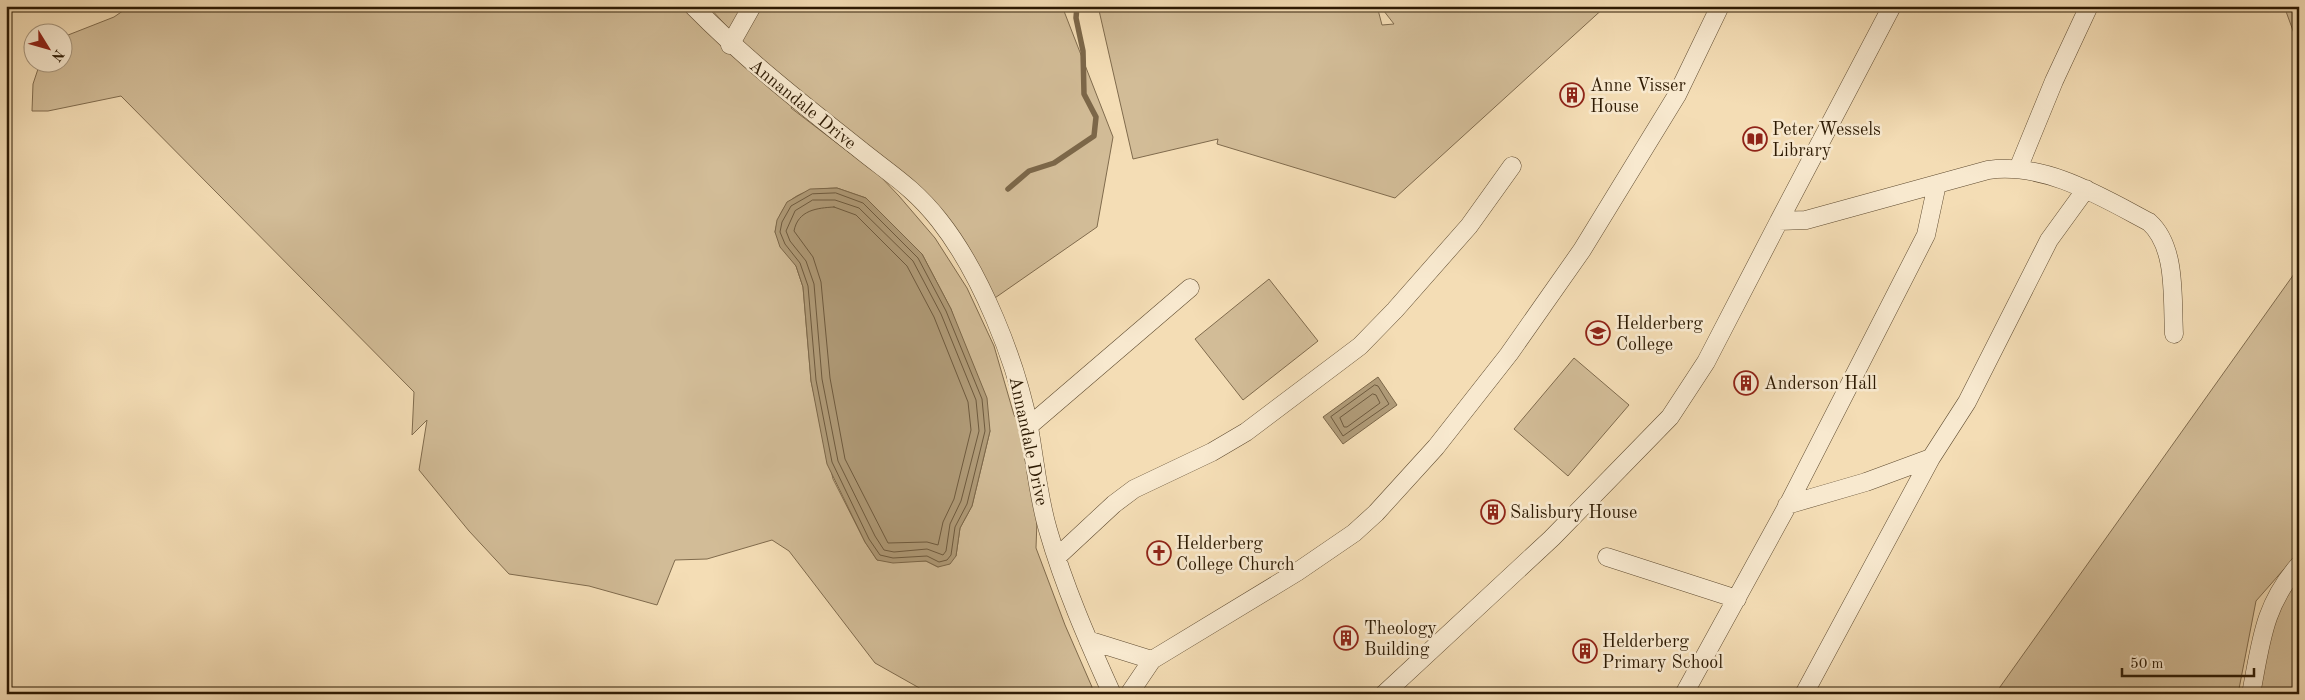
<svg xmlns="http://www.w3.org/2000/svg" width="2305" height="700" font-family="'Old Standard TT',serif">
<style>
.green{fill:#d2bc97;stroke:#806b4d;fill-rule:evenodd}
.water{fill:#b09b78;stroke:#7c6749}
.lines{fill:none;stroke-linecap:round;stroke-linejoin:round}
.shore{stroke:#6e5a3e;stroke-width:1}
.stream{stroke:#7c6749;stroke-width:5.5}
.minor-casing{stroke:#5f4b30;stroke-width:19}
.minor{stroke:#f8e9cf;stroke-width:18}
.labels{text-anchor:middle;stroke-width:5;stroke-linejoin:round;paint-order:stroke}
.poi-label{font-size:18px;fill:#2d1a03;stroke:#f8e9cf;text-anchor:start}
.street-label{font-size:18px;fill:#2d1a03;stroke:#f8e9cf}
</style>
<rect width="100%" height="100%" fill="#f4ddb5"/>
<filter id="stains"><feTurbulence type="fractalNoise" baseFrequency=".004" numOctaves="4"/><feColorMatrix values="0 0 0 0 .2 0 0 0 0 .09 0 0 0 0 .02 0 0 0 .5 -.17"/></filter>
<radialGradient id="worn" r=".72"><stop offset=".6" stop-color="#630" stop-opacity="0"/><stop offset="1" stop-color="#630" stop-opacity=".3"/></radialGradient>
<path class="green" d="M130,6H688L795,103L791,108L880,176L899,196L935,238L967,288L994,346L1014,415L1026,433L1038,492L1036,548L1065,625L1092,687V694H930L875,663L789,551L772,540L707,559L675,560L657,605L589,586L509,574L469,531L419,470L427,420L412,435L414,392L121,96L48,111H32L33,84L40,63L62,62L63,37L114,17ZM837,188L866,198L922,254L951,309L990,431L972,506L960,528L956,556L938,567L926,561L877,560L865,542L833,479L811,381L803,287L796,266L775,232C782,195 803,189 837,188Z
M708,6H746L733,33Z
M759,6H1062L1113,137L1097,227L992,300L966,245L863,145L741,43Z
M1098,6H1377L1382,25L1394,24L1380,6H1606L1395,198L1217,144L1218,139L1133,159Z
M2284,6H2299V47Z
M2299,267V552L2256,601L2238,694H1995Z
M1269,279L1318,341L1243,400L1195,339Z
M1574,358L1629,405L1568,476L1514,429Z
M2299,565V694H2251L2263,634Z"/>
<path class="water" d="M837,188L866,198L922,254L951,309L987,398L990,431L972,506L960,528L956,556L950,564L938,567L926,561L893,563L877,560L865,542L827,464L811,381L803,287L796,266L780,247L775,232L777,220L787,202L810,189Z
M1378,377L1397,405L1343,444L1323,417Z"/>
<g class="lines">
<path class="shore" d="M836,193L863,203L918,258L946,311L982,399L985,431L967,504L955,527L951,555L947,560L939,562L927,556L893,558L880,555L869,539L832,462L816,380L808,286L800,263L785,244L780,232L782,222L791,206L812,194Z
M813,200H835L859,208L913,261L941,314L976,400L979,431L961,501L950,524L946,551L943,555L927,549L894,552L884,550L875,536L838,461L822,379L814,284L806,261L790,241L786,231L795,211Z
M834,207L856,215L907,266L934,317L968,402L971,430L954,499L943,522L938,545L927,542L888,543L845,459L830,378L821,282L813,257L794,231C798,210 817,208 834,207Z
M1375,385L1378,386L1389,404L1343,436L1331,417Z
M1373,394L1376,395L1380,403L1347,427H1344L1340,418Z"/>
<path class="stream" d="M1008,189L1029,171L1054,163L1094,136L1096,117L1084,94L1083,51L1076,18L1077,6"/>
<g class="minor-casing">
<path id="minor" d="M693,6C744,58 801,103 858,148C890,174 913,187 939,220C981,273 1016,361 1029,427C1035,461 1038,496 1048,530C1064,586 1088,641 1112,694
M730,45L752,6
M2018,169L2054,81L2089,6
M1779,221L1892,6
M1029,426L1190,288
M1787,505L1866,482L1931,458
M1057,557L1114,504L1134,489L1212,452L1246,432L1360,346L1395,310L1469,226L1512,166
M1607,557L1737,599
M1088,640L1152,660
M1129,694L1152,660L1297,572L1354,533L1376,513L1436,447L1509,354L1582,250L1677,95L1720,6
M1384,694L1552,538L1670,417L1706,362L1779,221L1806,220L1988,170C2045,162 2100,196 2149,222C2177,247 2172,298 2174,334
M1684,694L1790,501L1926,235L1937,184
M1804,694L1931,458L1967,402L2049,240L2086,189
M2251,694C2261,643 2263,606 2299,565"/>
</g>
<use href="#minor" class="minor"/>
</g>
<defs>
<g id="building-ring" transform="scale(1.25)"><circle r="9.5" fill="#f8e9cf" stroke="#8f2418" stroke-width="1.5"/><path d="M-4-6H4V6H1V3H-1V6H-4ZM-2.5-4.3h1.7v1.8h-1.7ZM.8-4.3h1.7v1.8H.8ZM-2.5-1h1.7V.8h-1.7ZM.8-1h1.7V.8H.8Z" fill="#8f2418"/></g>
<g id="library-ring" transform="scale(1.25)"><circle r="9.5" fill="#f8e9cf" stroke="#8f2418" stroke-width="1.5"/><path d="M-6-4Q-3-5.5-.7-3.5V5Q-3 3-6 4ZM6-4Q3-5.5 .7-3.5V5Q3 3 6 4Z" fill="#8f2418"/></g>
<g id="university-ring" transform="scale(1.25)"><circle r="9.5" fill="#f8e9cf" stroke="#8f2418" stroke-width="1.5"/><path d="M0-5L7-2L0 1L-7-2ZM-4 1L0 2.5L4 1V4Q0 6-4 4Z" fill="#8f2418"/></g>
<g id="church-ring" transform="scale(1.25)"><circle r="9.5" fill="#f8e9cf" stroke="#8f2418" stroke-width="1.5"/><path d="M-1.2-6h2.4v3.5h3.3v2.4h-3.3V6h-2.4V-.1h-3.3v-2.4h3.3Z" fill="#8f2418"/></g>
</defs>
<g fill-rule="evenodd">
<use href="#building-ring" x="1572" y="95"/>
<use href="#library-ring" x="1755" y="139"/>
<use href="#university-ring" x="1598" y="333"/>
<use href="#building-ring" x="1746" y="383"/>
<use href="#building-ring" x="1493" y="512"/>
<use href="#church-ring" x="1159" y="553"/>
<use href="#building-ring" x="1346" y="638"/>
<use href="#building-ring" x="1585" y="651"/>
</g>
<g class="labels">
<g class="poi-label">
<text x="1590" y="91">Anne Visser<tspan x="1590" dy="21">House</tspan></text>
<text x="1772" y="135">Peter Wessels<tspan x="1772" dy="21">Library</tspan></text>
<text x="1616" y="329">Helderberg<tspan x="1616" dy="21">College</tspan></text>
<text x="1764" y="389">Anderson Hall</text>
<text x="1510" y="518">Salisbury House</text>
<text x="1176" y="549">Helderberg<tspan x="1176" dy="21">College Church</tspan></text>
<text x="1364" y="634">Theology<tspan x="1364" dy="21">Building</tspan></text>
<text x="1602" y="647">Helderberg<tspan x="1602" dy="21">Primary School</tspan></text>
</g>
<g class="street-label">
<text transform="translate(803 104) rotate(39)" y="6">Annandale Drive</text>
<text transform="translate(1029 441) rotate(78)" y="6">Annandale Drive</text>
</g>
</g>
<rect width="2305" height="700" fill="none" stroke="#f4ddb5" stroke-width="25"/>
<rect x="8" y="8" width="2290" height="685" fill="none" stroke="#2d1a03" stroke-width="2.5"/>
<rect x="12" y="12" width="2280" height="675" fill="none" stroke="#2d1a03"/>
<g transform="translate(48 48) rotate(127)"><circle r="24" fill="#f8e9cf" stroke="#a7967d"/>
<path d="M0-4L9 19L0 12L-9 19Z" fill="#8f2418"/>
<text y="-8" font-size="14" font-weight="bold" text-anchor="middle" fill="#2d1a03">N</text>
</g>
<path d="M2122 668v8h132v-8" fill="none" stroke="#2d1a03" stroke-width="2.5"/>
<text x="2130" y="668" font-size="15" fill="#2d1a03" stroke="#f8e9cf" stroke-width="4" paint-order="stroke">50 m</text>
<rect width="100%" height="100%" filter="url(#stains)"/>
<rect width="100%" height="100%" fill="url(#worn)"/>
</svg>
